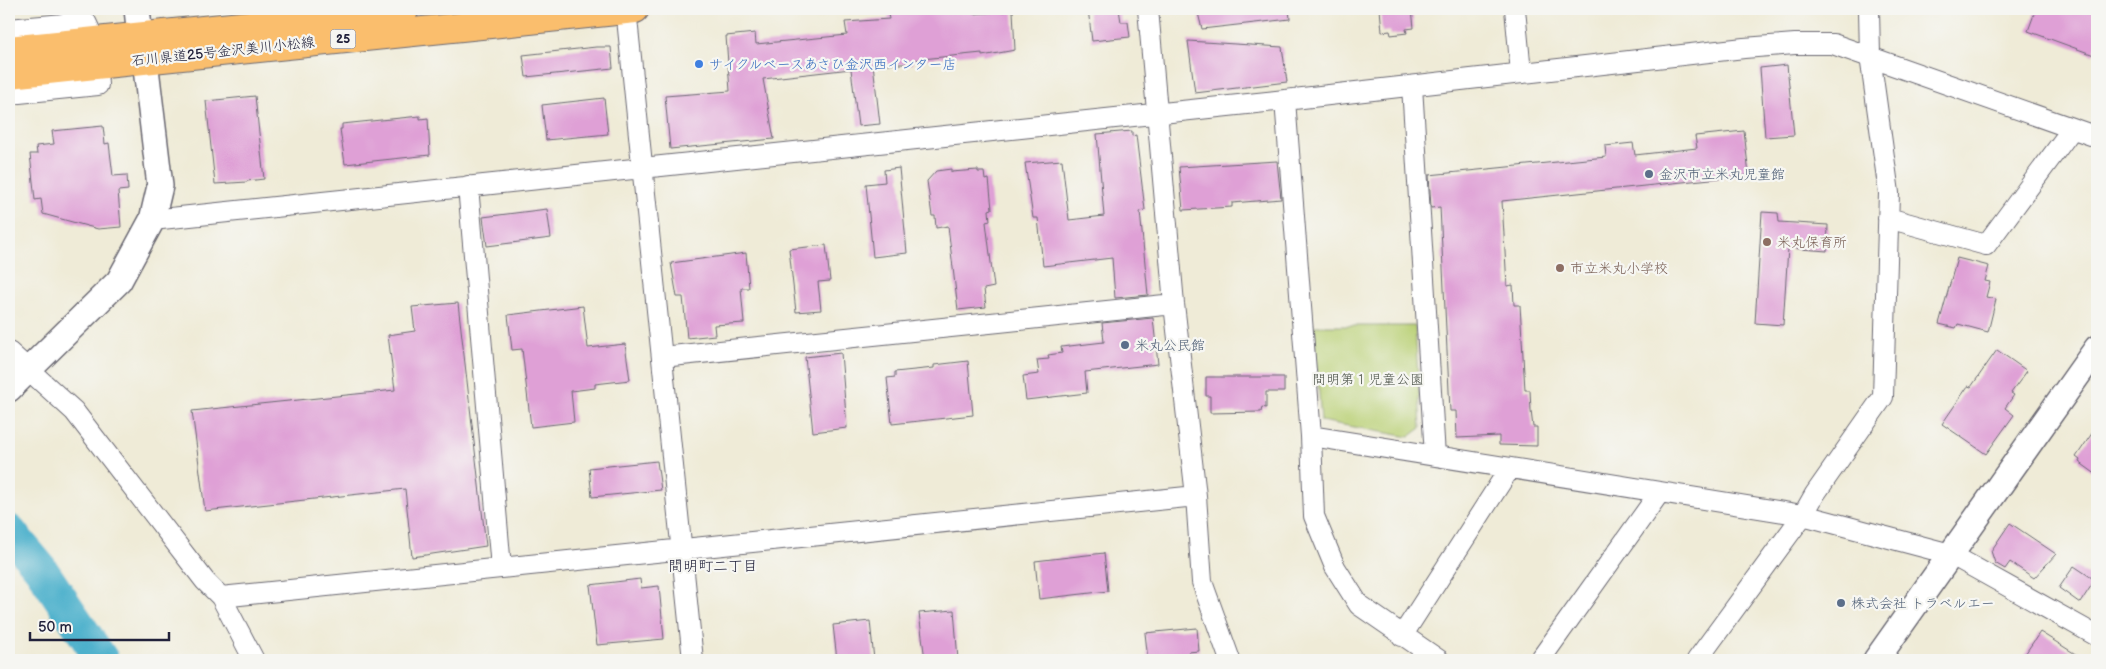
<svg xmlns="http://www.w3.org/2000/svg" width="2106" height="669" font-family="'Balsamiq Sans','Klee One',sans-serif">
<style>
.green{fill:#b9d074;stroke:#6e7958}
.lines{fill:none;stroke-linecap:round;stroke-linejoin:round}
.river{stroke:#4db1cc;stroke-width:34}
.building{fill:#dfa0d6}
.minor-casing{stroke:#6a6872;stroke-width:22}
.tertiary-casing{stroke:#6a6872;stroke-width:28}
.primary-casing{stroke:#6a6872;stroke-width:30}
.minor{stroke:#fff;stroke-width:20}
.tertiary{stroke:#fff;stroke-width:25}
.primary{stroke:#fabe6d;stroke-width:28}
.shop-dot{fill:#3f7fe0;stroke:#f6f6f2;stroke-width:2}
.service-dot{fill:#5c6f8a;stroke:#f6f6f2;stroke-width:2}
.education-dot{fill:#8d6e63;stroke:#f6f6f2;stroke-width:2}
.labels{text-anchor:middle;stroke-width:4.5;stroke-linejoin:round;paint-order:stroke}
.shield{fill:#f6f6f2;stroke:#626272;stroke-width:1}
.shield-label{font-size:12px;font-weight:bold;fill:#22223b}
.street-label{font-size:14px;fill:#22223b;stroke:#f6f6f2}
.shop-label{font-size:14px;fill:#366cbe;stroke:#f6f6f2;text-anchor:start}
.service-label{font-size:14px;fill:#4e5e75;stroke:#f6f6f2;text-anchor:start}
.education-label{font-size:14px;fill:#785e54;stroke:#f6f6f2;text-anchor:start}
.park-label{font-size:14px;fill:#4f564c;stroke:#f6f6f2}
.neighbourhood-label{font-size:15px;fill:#22223b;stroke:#f6f6f2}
</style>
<rect width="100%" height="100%" fill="#f6f6f2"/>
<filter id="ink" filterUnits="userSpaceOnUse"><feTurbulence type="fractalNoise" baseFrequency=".02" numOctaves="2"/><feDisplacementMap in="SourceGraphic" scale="10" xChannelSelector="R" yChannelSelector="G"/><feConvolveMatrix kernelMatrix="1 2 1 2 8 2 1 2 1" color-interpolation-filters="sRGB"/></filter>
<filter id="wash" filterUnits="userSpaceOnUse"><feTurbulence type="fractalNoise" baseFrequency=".0096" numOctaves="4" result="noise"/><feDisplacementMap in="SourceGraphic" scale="20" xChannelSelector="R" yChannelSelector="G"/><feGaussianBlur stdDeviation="1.12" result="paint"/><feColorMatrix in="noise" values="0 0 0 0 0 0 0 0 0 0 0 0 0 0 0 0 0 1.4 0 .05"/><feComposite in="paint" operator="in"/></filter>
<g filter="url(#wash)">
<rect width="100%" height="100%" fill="#efebd7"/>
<path class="green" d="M1314,326H1415L1421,428L1409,437L1321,421Z"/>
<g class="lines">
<path class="river" d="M9,531L40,568L102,660"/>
</g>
<g id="blocks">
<path class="building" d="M887,9H972L973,14L1013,11L1015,50L982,56V53L912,60L913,64H873L880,124L858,126L851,69L763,79L774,139L670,149L665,96L730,91L726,36L755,33L756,44L847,35L845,22L889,19Z
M1088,9H1119L1121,22H1128L1130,37L1092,41Z
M1197,9H1289L1290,19L1202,29Z
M1380,9H1412L1414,28L1406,29L1407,33L1391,35L1390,31L1382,32Z
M2036,9H2097V44L2094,55L2028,31Z
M1188,41L1282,47L1287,82L1195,93Z
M596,47H611L613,68L526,77L523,55Z
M1787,65L1794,135L1765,137L1760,68Z
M255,96L264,179L247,181V182L215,184L206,101Z
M604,98L608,134L546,140L542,105Z
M420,116V119L428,118L430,155L345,164L340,129H342V124Z
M103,126L105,144L109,143L113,176L127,175L128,190L118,191L121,227L98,229L43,214L41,199L35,200L30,154H37L36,146L54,144L52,131Z
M1132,131V136L1136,135L1145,210L1140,211L1148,295L1115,298L1112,258L1043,266L1038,218H1033L1025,163L1062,160L1069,220L1104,216L1097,134Z
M1744,131L1749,175L1502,201L1507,286L1513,285L1514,305H1520L1525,390H1530L1531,411L1533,427H1537V446L1499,445V436L1457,438L1456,411H1450L1440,207L1431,208L1429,175L1606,157L1605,146L1633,143L1635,155L1697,148L1695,136Z
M1277,161L1281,199L1232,203V207L1183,210L1179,167Z
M899,168L907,253L873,257L866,184L885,182L884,170Z
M951,169V172L978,170V172H984L985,180L989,179L992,209L989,210L990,221L986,222L994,287L984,289L986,307L958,310L948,226L936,228L935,216H932L927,181L936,171Z
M547,209L551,238L487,246L483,217Z
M1762,212L1778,213L1779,222L1828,225L1827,251L1788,248L1783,325L1755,323Z
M826,245L830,281L818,282L821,310L796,312L789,249Z
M746,253L749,288H741L744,323L714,325L715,335L687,338L683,297H677L671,263Z
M1957,258L1989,266L1985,281L1990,282L1986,297L1996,299L1988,332L1958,324L1956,328L1939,324Z
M458,303L486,546L412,557L405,489L205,511L192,411L395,390L388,335L415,331L412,307Z
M583,306L588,348L625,344L630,380L595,384V388L571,391L574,422L531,427L522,349L512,350L508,315Z
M1153,318L1158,364L1085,372L1087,393L1026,400L1023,376L1039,374L1037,360L1049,359L1048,355L1062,353L1061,347L1104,342L1102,323Z
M1997,350L2027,371L2011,393L2014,395L2005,408L2014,415L1986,454L1942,424L1968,386L1971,387Z
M841,353L847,428L813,432L805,357Z
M968,361L973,415L892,424L887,378L895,377V372L934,368V365Z
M1206,377H1284V392H1266V408L1262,407L1261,412L1210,413V396H1206Z
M2097,426V475L2079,462L2080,460L2076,457Z
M657,461L661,490L592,497L589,468Z
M2010,523L2056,554L2034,578L2010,562L2005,569L1995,563L1991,551Z
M1104,553L1108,591L1039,599L1035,561Z
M2074,566L2095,580L2080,603L2059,588Z
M640,579L641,588L659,586L664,639L597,645L590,585Z
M954,610L958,660H925L919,613Z
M870,621L874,660H837L833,625Z
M1197,628L1199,651L1188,652V659L1148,660L1145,633Z
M2040,632L2085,660H2021Z"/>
</g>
</g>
<g filter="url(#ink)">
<use href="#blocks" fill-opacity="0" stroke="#6a6872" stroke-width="1"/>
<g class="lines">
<g class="minor-casing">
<path id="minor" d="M626,9L693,660
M1148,9L1174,304L1196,496L1202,582L1230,660
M1515,9L1521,73
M9,29L86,22L95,41L98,85L9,94
M1412,86L1435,456
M1285,100L1311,436L1314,516L1335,567L1359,605L1439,660
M468,186L501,568
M1888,218L1986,245L2072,129
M152,220L1285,100L1744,48L1795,44H1833L2097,137
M9,352L74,411L205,581L221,597L254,660
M662,357L1174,304
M1311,436L1803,515L1950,554L2097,636
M221,597L1196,496
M1402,636L1510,468
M1540,660L1660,492
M1697,660L1803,515L1815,494L1883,397L1889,193L1870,56L1869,9"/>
</g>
<g class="tertiary-casing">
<path id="tertiary" d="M9,389L119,281L152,220L160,186L145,60L140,37L137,9
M1876,660L2097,348"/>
</g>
<g class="primary-casing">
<path id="primary" d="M9,50L405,9
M9,74L635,9"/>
</g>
<use href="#minor" class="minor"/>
<use href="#tertiary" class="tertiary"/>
<use href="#primary" class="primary"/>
</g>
</g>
<circle class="shop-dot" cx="699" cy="64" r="5"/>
<g class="service-dot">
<circle cx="1649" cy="174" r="5"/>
<circle cx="1125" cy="345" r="5"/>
<circle cx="1841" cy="603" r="5"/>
</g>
<g class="education-dot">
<circle cx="1767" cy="242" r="5"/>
<circle cx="1560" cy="268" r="5"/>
</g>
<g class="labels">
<rect class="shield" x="330.5" y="29.5" width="25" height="19" rx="4"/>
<g class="shield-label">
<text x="343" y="43">25</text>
</g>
<g class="street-label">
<text transform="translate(223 51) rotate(-6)" y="5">石川県道25号金沢美川小松線</text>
</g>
<g class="shop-label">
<text x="709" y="69">サイクルベースあさひ金沢西インター店</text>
</g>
<g class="service-label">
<text x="1659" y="179">金沢市立米丸児童館</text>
<text x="1135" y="350">米丸公民館</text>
<text x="1851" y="608">株式会社 トラベルエー</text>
</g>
<g class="education-label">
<text x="1777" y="247">米丸保育所</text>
<text x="1570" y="273">市立米丸小学校</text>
</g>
<g class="park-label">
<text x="1368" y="384">間明第１児童公園</text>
</g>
<g class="neighbourhood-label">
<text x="713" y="571">間明町二丁目</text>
</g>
</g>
<rect width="2106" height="669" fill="none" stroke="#f6f6f2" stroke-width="30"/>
<path d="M30 632v8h139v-8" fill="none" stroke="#22223b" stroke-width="2.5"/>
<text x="38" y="632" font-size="15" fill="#22223b" stroke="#f6f6f2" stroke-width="4" paint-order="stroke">50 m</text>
</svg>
